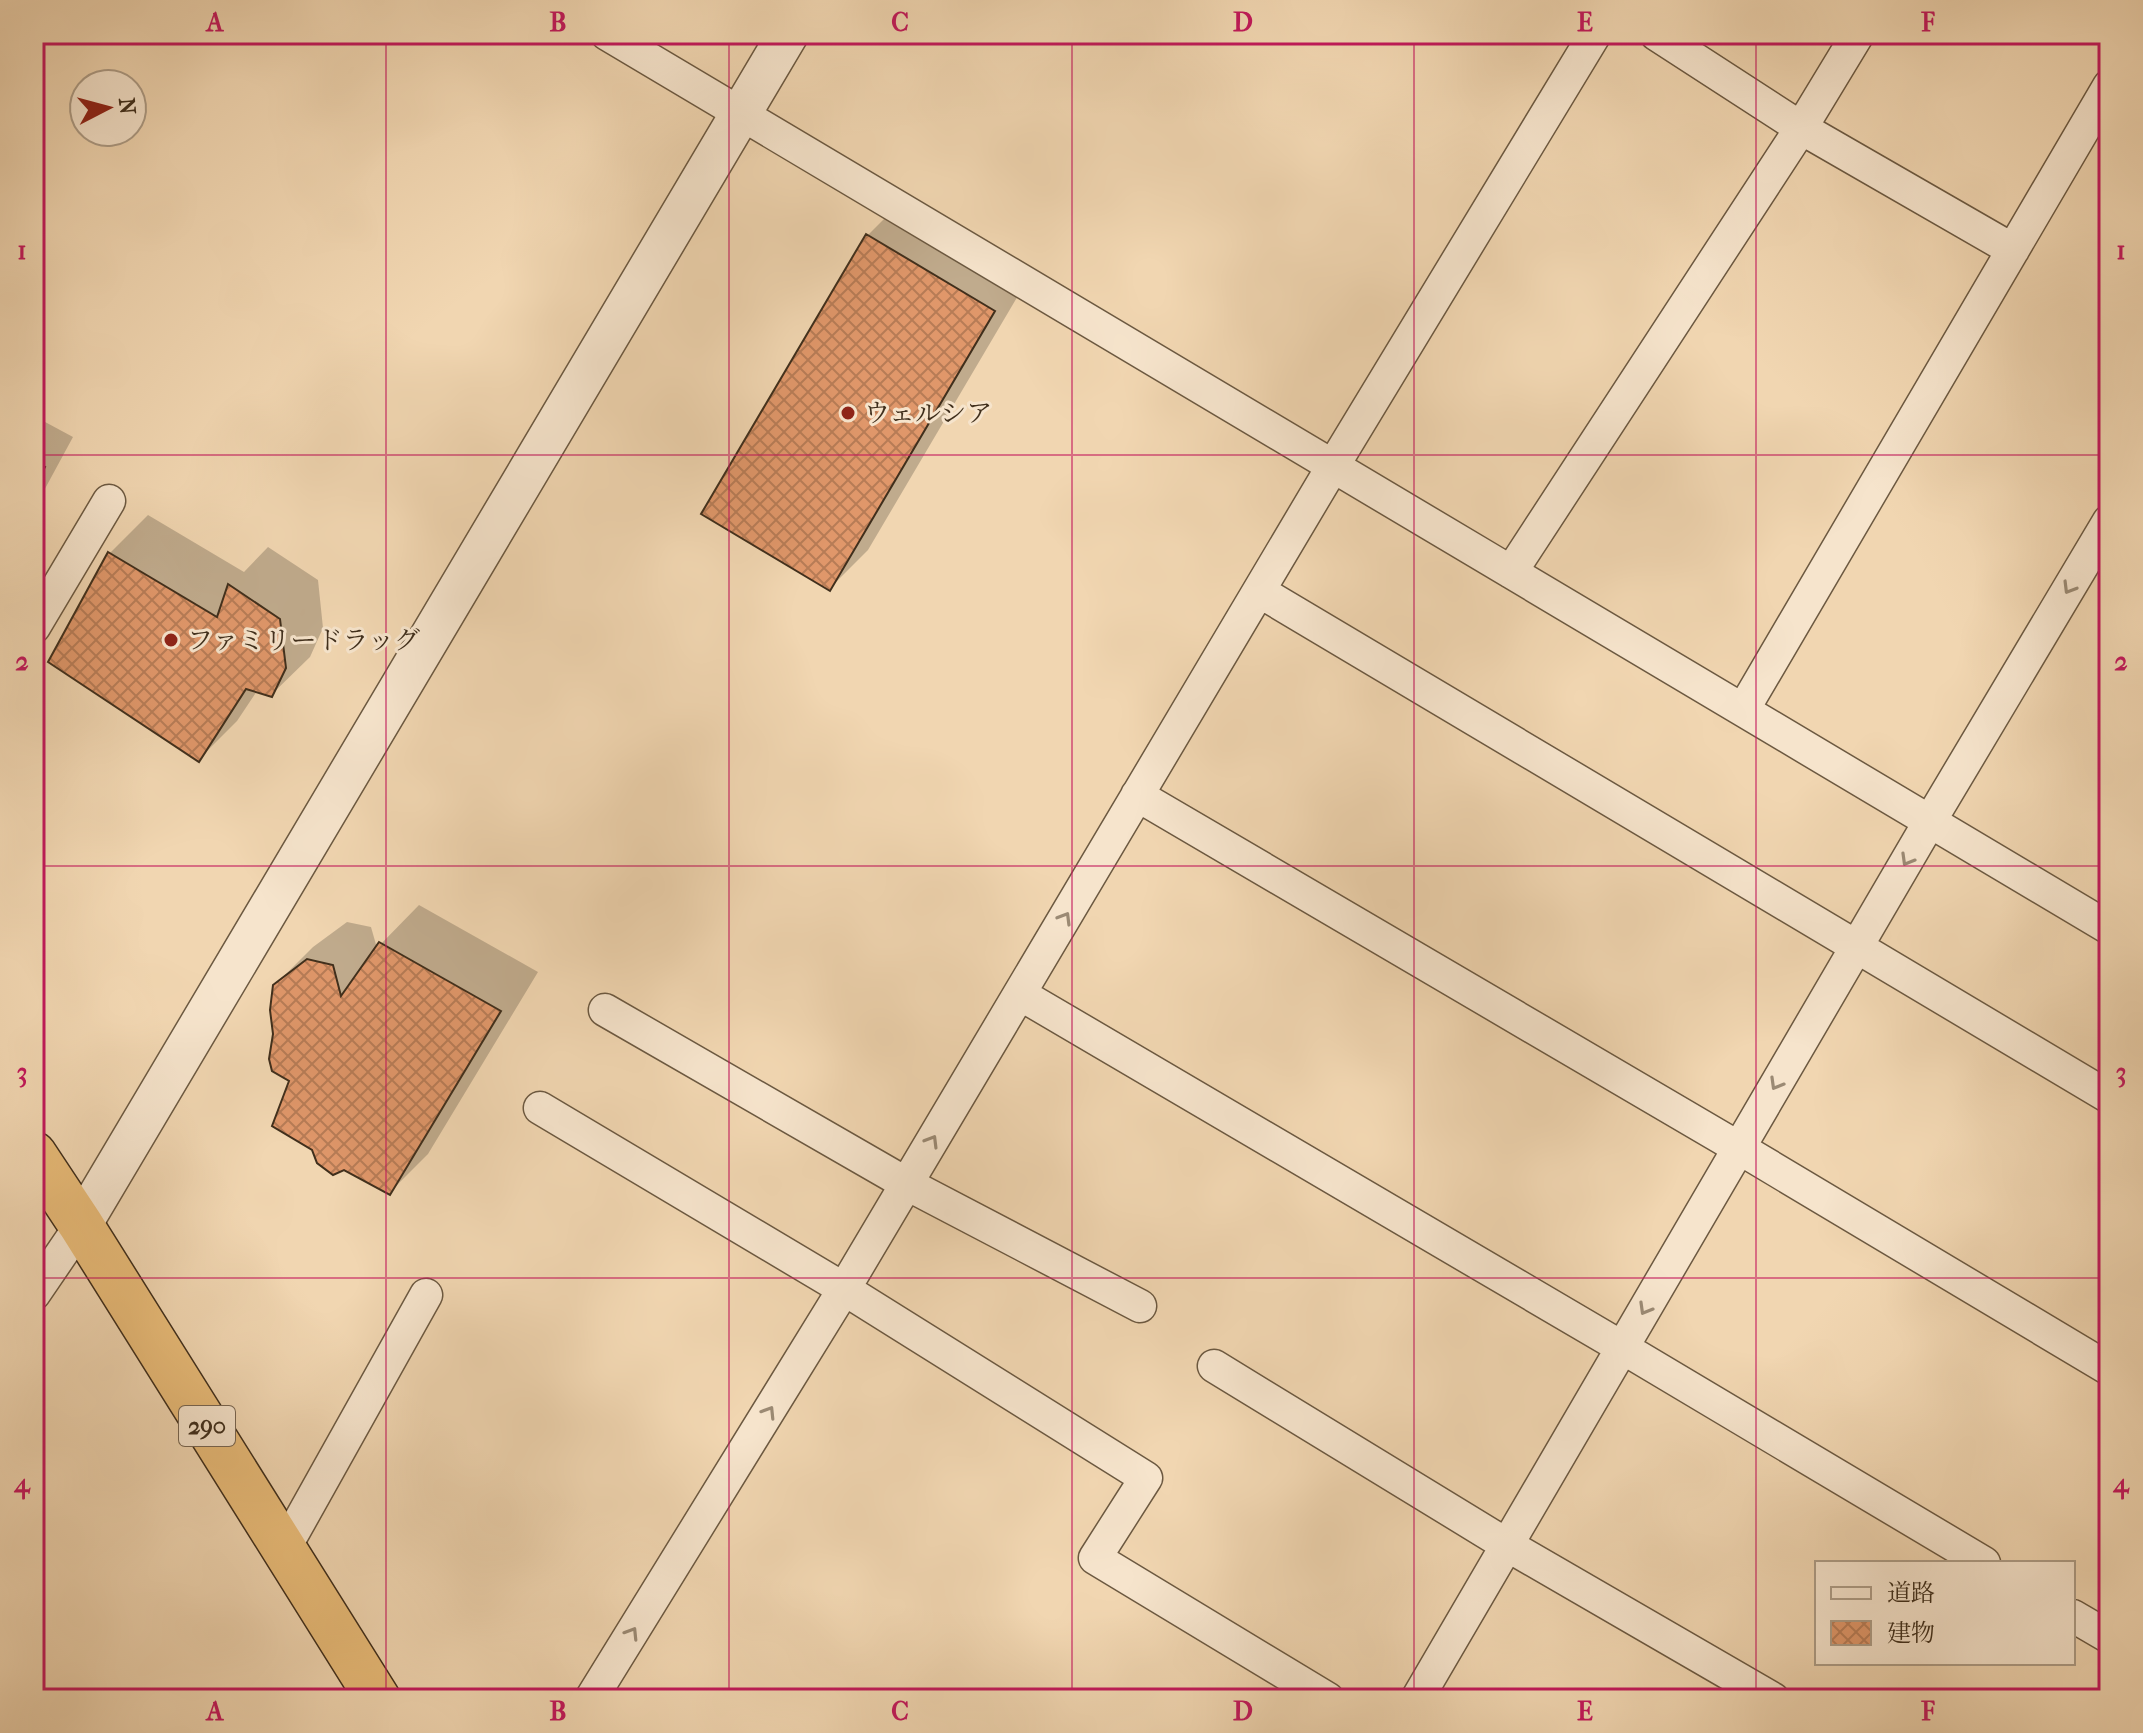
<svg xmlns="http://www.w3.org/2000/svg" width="2143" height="1733" font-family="'IM FELL French Canon','Noto Serif JP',serif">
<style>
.shadow{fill:#0003}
.building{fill:url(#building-cross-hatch);stroke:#402f1c;stroke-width:2}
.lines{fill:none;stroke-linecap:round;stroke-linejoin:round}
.minor-casing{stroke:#6c5941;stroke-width:35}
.tertiary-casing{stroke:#6c5941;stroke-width:43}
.trunk-casing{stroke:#402f1c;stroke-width:47}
.minor{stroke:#f6e4cc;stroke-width:32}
.tertiary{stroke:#f6e4cc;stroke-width:40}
.trunk{stroke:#e8bb78;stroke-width:44}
.oneway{stroke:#9b8a74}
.grid{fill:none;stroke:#c2185b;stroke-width:2;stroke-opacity:0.55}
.poi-dot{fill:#8f2418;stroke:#f6e4cc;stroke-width:3}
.labels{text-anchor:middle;stroke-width:6;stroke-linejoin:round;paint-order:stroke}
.shield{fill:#f6e4cc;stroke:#776551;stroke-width:2}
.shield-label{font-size:24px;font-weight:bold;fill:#402f1c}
.poi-label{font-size:26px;fill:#402f1c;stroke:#f6e4cc;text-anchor:start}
.neatline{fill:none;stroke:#c2185b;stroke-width:3}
.grid-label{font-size:26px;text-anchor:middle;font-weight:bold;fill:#c2185b}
</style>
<defs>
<pattern id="building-cross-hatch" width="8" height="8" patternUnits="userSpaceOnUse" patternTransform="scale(2)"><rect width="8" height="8" fill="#e0976a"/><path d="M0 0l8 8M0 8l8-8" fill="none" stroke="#b77c56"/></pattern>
</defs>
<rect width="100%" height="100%" fill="#f1d6b1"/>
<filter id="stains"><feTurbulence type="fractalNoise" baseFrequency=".0025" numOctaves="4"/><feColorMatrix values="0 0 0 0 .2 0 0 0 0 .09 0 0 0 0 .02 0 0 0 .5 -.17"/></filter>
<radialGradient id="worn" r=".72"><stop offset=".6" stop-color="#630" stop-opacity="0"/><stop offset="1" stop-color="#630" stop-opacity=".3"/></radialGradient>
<path class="shadow" d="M906,197L1032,272L868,550L829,589L868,235Z
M34,416L73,437L34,509Z
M148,515L244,572L268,547L318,580L323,628L310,657L271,695L257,691L237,721L199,759L110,553Z
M419,905L538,972L428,1154L389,1193L291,1080L275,1034L274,986L313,947L347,922L371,927L377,948Z"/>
<path class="building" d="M866,234L995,311L830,591L701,514Z
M34,461L45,467L34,488Z
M108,552L217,617L228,584L280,619L286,668L272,697L246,689L199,762L48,662Z
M379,942L501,1011L390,1195L344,1170L333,1175L317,1163L312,1150L272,1126L289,1081L272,1071L269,1059L273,1034L270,1010L273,985L307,959L333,965L341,996Z"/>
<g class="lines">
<g class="minor-casing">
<path id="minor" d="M607,34L2109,928
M1656,34L1801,128L2013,250
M1511,572L1801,128L1858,34
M1259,591L2109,1097
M34,627L109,501
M1743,710L2109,86
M1137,795L1739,1148L2109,1369
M1020,994L1623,1348L1984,1563
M605,1010L907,1184L1140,1306
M540,1108L844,1289L1146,1478L1095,1558L1328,1699
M34,1294L81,1225
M1214,1366L1507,1545L1773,1699
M284,1549L426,1295
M2073,1616L2109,1637
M591,1699L844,1289L1333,466L1595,34
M1417,1699L1930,821L2109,521"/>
</g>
<g class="tertiary-casing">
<path id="tertiary" d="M81,1225L788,34"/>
</g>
<g class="trunk-casing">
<path id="trunk" d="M34,1154L81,1225L378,1699"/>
</g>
<use href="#minor" class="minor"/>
<use href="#tertiary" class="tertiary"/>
<use href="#trunk" class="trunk"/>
</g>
<defs><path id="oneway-chevron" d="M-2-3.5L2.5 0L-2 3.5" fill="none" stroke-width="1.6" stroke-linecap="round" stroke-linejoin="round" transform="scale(2)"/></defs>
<g class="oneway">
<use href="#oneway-chevron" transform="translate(2069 588) rotate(121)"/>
<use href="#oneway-chevron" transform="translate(1907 860) rotate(120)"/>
<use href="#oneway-chevron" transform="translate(1065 918) rotate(-59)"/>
<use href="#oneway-chevron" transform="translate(1776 1084) rotate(120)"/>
<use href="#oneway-chevron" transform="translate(932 1141) rotate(-59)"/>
<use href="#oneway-chevron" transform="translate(1645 1309) rotate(120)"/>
<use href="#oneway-chevron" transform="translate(769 1412) rotate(-58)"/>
<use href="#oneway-chevron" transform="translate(632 1633) rotate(-58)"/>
</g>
<path class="grid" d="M386,34V1699M729,34V1699M1072,34V1699M1414,34V1699M1756,34V1699M34,455H2109M34,866H2109M34,1278H2109"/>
<g class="poi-dot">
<circle cx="848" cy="413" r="8"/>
<circle cx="171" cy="640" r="8"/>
</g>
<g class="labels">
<rect class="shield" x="179" y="1406" width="56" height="40" rx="6"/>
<g class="shield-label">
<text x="207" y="1434">290</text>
</g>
<g class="poi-label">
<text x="864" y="422">ウェルシア</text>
<text x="187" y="649">ファミリードラッグ</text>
</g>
</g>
<rect width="2143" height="1733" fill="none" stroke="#f1d6b1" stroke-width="88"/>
<rect x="1815" y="1561" width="260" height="104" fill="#f6e4cc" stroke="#ad9c86" stroke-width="2"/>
<rect x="1831" y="1587" width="40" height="12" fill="#f6e4cc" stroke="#ad9c86" stroke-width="2"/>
<text x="1887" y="1601" font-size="24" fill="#402f1c">道路</text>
<rect x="1831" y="1621" width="40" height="24" fill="url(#building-cross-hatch)" stroke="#ad9c86" stroke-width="2"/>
<text x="1887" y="1641" font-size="24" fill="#402f1c">建物</text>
<g transform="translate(108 108) rotate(84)"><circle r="38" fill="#f6e4cc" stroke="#ad9c86" stroke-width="2"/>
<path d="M0-6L14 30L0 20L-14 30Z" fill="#8f2418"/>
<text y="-12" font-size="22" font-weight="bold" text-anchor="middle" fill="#402f1c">N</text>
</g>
<rect x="44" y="44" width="2055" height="1645" class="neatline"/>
<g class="grid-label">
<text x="215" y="31">A</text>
<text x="558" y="31">B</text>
<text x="900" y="31">C</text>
<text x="1243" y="31">D</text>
<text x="1585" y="31">E</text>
<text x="1928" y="31">F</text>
<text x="22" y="259">1</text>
<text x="2121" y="259">1</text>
<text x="22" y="670">2</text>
<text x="2121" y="670">2</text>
<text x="22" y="1081">3</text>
<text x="2121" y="1081">3</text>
<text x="22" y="1492">4</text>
<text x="2121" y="1492">4</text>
<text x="215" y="1720">A</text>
<text x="558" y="1720">B</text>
<text x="900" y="1720">C</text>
<text x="1243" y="1720">D</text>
<text x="1585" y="1720">E</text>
<text x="1928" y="1720">F</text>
</g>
<rect width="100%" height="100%" filter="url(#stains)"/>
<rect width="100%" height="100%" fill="url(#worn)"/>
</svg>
